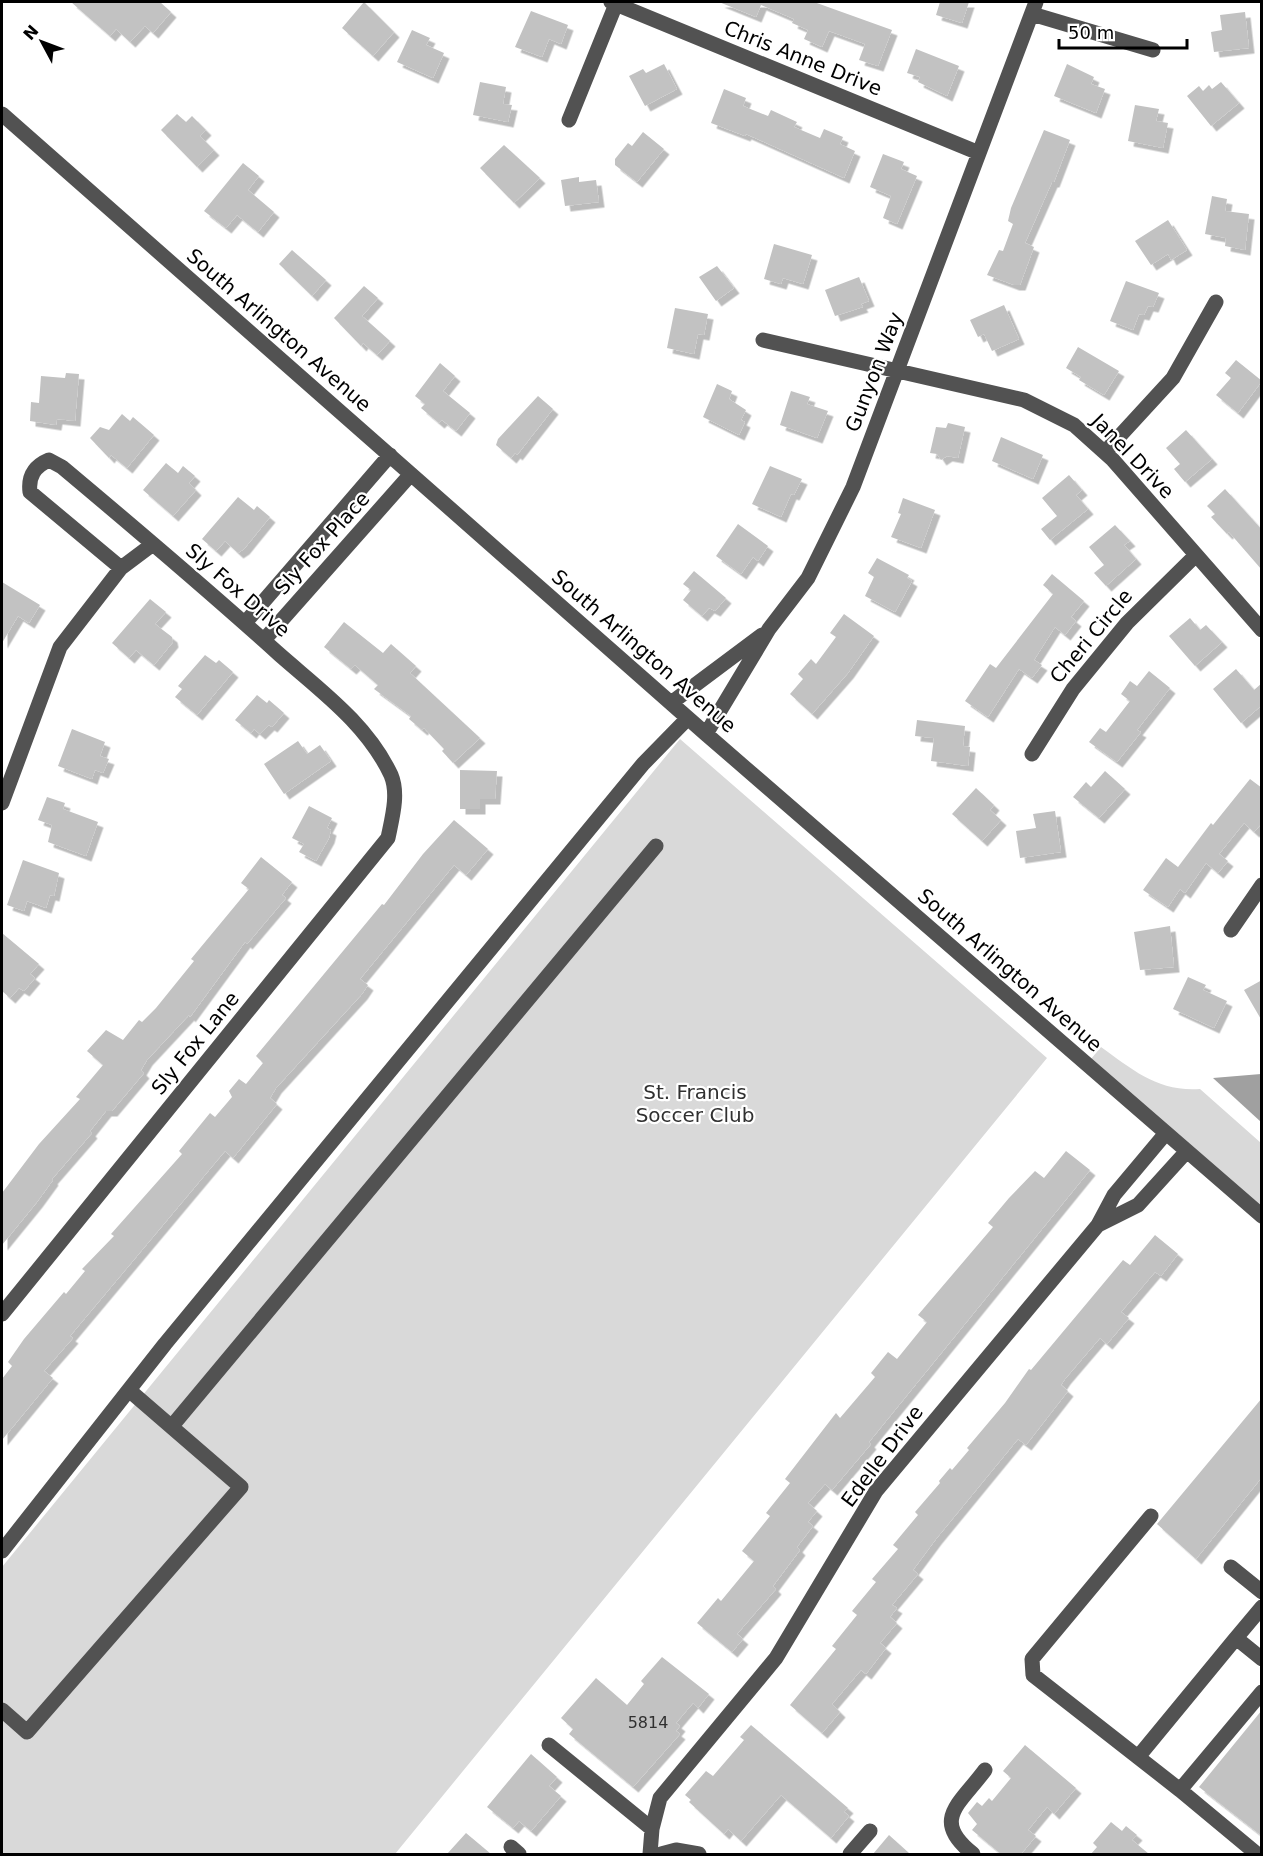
<svg xmlns="http://www.w3.org/2000/svg" width="1263" height="1856" font-family="'DejaVu Sans',sans-serif">
<style>
.green{fill:#d9d9d9}
.water{fill:#a0a0a0}
.building{fill:#c2c2c2;filter:url(#shadow)}
.lines{fill:none;stroke-linecap:round;stroke-linejoin:round}
.minor{stroke:#525252;stroke-width:15}
.labels{text-anchor:middle;stroke-width:4.5;stroke-linejoin:round;paint-order:stroke}
.number-label{font-size:16px;fill:#303030}
.street-label{font-size:20px;fill:#000;stroke:#fff}
.park-label{font-size:20px;fill:#303030;stroke:#fff}
</style>
<defs>
<filter id="shadow"><feDropShadow dx="5.5" dy="5.5" stdDeviation="0" flood-color="#0004"/></filter>
</defs>
<rect width="100%" height="100%" fill="#fff"/>
<path class="green" d="M680,739L1047,1058L395,1854H2V1567Z
M1101,1047C1133,1070 1158,1092 1200,1089L1261,1143V1207L1091,1059Z"/>
<path class="water" d="M1261,1074V1122L1213,1078Z"/>
<path class="building" d="M71,2H160L171,12L153,33L145,26L130,42L116,29L110,36Z
M364,2L394,32L373,56L342,28Z
M719,2H814L892,30L878,66L859,60L865,44L829,31L822,47L804,39L808,30L792,23L794,19L761,5L756,17Z
M940,2H969L962,23L936,15Z
M531,11L568,25L561,44L549,39L542,57L515,47Z
M1245,12L1249,48L1214,52L1211,32L1222,30L1220,15Z
M412,30L430,38L426,45L444,53L433,78L397,62Z
M916,49L959,66L947,96L918,82L920,77L907,73Z
M664,64L677,89L645,106L629,76L643,69L646,73Z
M1067,64L1094,77L1091,84L1105,89L1096,113L1054,96Z
M480,82L506,87L503,104L512,105L508,122L473,115Z
M1221,82L1239,103L1211,126L1187,96L1199,86L1203,91L1209,85L1212,89Z
M724,89L746,98L743,106L768,116L771,110L797,122L794,127L820,138L824,129L843,137L840,144L855,151L844,178L746,134L745,136L711,123Z
M1135,105L1159,109L1156,121L1168,123L1163,148L1128,141Z
M177,114L186,122L192,116L206,130L200,136L214,150L197,167L161,130Z
M1044,130L1070,140L1054,182H1052L1025,243L1034,247L1020,285H1014L987,275L999,250L1003,251L1013,224L1008,221L1011,208Z
M643,132L664,149L637,182L615,165V159L628,143L632,146Z
M504,145L540,178L514,203L480,168Z
M883,154L904,162L901,169L917,176L897,224L883,218L891,196L870,187Z
M243,163L259,176L248,190L274,212L258,232L237,215L226,228L204,211Z
M579,177V182L596,180L599,202L565,206L561,180Z
M1212,196L1227,199L1225,211L1249,214L1245,250L1225,246L1226,238L1205,234Z
M1168,220L1187,250L1171,260L1168,254L1151,265L1135,241Z
M774,244L812,255L803,284L783,278L781,284L764,279Z
M292,250L326,280L312,296L279,264Z
M717,266L734,288L716,301L699,277Z
M859,277L869,301L861,304L863,307L835,316L825,290Z
M1126,281L1159,293L1153,307L1148,306L1144,315L1139,314L1133,330L1110,321Z
M364,286L378,298L362,316L390,341L377,355L363,343L361,346L334,318Z
M1004,305L1019,339L992,351L984,334L978,337L970,320Z
M675,308L708,314L704,335L698,334L694,354L667,348Z
M1078,347L1119,371L1104,395L1079,380L1081,377L1066,368Z
M1236,360L1262,381L1238,413L1216,395L1231,378L1225,373Z
M440,363L455,376L443,391L470,413L456,431L442,420L439,423L421,408L425,404L415,396Z
M66,373L79,374L75,421L57,419L56,425L30,421L31,402L39,403L41,376L65,378Z
M717,384L732,391L729,399L746,410L741,420L745,422L739,435L703,417Z
M791,391L810,397L807,404L828,411L817,438L780,425Z
M538,396L553,409L517,455L515,453L511,458L496,445L498,439Z
M122,414L130,421L133,417L154,435L127,468L111,455L109,458L90,438L100,427L109,430Z
M948,423L965,427L958,458L947,456L941,460L937,454L930,453L936,427L946,428Z
M1186,430L1212,459L1185,482L1174,469L1180,464L1166,448Z
M1001,437L1043,455L1033,479L992,461Z
M166,463L178,473L183,466L195,476L189,483L196,490L173,516L143,490Z
M770,466L802,479L794,495L791,494L781,517L752,504Z
M1069,475L1082,490L1076,495L1088,509L1050,540L1041,529L1057,516L1042,498Z
M1225,489L1262,530V570L1229,532L1227,534L1211,517L1215,514L1207,506Z
M238,497L254,510L257,506L270,517L244,549L238,553L225,541L216,551L202,539Z
M903,498L935,510L921,548L891,537L901,514L898,513Z
M738,524L768,546L758,561L753,557L741,574L716,556Z
M1115,525L1130,541L1124,545L1136,559L1106,586L1094,573L1104,565L1089,547Z
M877,558L909,575L907,578L912,581L895,612L865,596L874,577L868,573Z
M694,571L726,598L715,611L709,608L702,616L683,600L691,590L683,584Z
M1052,574L1084,601L1071,617L1076,621L1065,635L1055,627L1034,660L1042,665L1032,678L1019,669L988,717L965,701L990,664L996,668L1053,594L1043,585Z
M2,582L40,605L29,623L18,616L2,643Z
M150,599L166,612L155,624L172,637L173,642L154,665L136,650L129,658L112,643Z
M844,614L874,636L848,673L812,714L790,694L803,679L798,674L811,659L816,664L836,637L830,633Z
M1190,618L1200,630L1206,625L1222,642L1195,666L1169,636Z
M344,622L383,653L391,644L416,666L410,673L480,738L453,763L442,751L444,749L424,728L422,730L409,719L411,716L374,689L378,685L355,665L351,669L324,647Z
M205,655L216,663L219,660L233,672L197,715L175,697L182,689L178,686Z
M1236,669L1254,690L1262,683V705L1241,723L1213,689Z
M1149,671L1170,688L1137,730L1141,732L1117,762L1089,742L1100,728L1106,732L1130,701L1121,694L1130,681L1137,686Z
M257,695L267,703L269,700L284,713L272,727L269,725L260,734L254,729L251,733L235,720Z
M917,720L965,726L963,746L970,747L968,766L931,761L934,738L915,736Z
M72,729L105,742L100,756L109,759L103,773L95,770L92,779L58,766Z
M298,741L307,754L320,745L331,761L284,794L264,764Z
M460,770L497,771L495,799H480V809H460Z
M1105,771L1125,789L1099,818L1073,797L1086,782L1091,787Z
M1250,779L1262,788V823L1254,832L1244,823L1219,854L1228,861L1218,873L1206,863L1185,893L1180,889L1168,907L1143,890L1166,858L1178,867L1211,823L1213,825Z
M976,788L994,805L990,810L1001,820L982,841L952,814Z
M47,797L65,803L63,809L98,822L86,856L48,842L52,825L38,820Z
M309,806L332,818L327,828L331,830L329,838L316,861L299,852L304,844L292,838Z
M1055,811L1061,852L1020,858L1016,831L1036,828L1033,814Z
M454,820L488,849L466,875L454,865L360,979L368,985L362,994L276,1088L270,1098L277,1104L233,1158L225,1151L70,1336L73,1338L44,1371L53,1378L2,1440V1379L12,1366L8,1362L24,1339L64,1292L66,1294L85,1271L82,1269L114,1236L111,1234L182,1154L179,1151L210,1113L215,1117L232,1097L229,1091L239,1079L246,1084L263,1063L256,1056L382,904L384,905L423,854Z
M261,857L292,882L282,895L286,898L247,944L245,942L190,1017L189,1015L147,1060L141,1070L144,1073L112,1111H106L90,1131L92,1133L52,1179L53,1180L37,1202L2,1245V1193L39,1144L80,1099L76,1097L103,1065L87,1051L106,1030L123,1040L139,1020L142,1022L156,1008L194,961L191,959L249,889L241,883Z
M23,860L59,873L54,896L50,895L46,908L27,901L24,911L7,905Z
M1170,926L1174,967L1140,970L1134,932Z
M2,933L39,964L30,974L35,978L24,991L19,988L10,998L2,991Z
M1188,977L1206,985L1203,990L1227,1001L1214,1028L1173,1009Z
M1262,980V1021L1244,990Z
M1066,1151L1090,1170L869,1442L871,1444L832,1490L825,1484L808,1503L817,1511L808,1522L813,1526L797,1547L800,1550L773,1586L776,1589L737,1634L743,1639L732,1652L697,1623L718,1598L721,1601L754,1561L742,1551L770,1516L766,1513L790,1483L785,1479L836,1413L840,1418L875,1377L871,1373L888,1352L897,1359L927,1322L918,1315L993,1227L988,1223L1009,1198L1035,1171L1044,1178Z
M1155,1235L1178,1254L1161,1276L1155,1272L1121,1312L1129,1318L1107,1344L1100,1338L1065,1379L1061,1385L1068,1391L1026,1445L1018,1439L936,1539L913,1570L918,1574L892,1605L897,1608L890,1617L897,1623L880,1643L886,1648L866,1674L861,1670L832,1704L840,1712L822,1733L790,1705L836,1649L832,1646L857,1615L852,1611L876,1582L872,1579L898,1549L893,1545L918,1515L915,1512L940,1483L939,1481L950,1468L952,1470L969,1450L967,1448L1005,1403L1029,1369L1031,1370L1123,1260L1130,1265Z
M1262,1398V1477L1196,1559L1157,1524Z
M662,1657L709,1694L698,1708L693,1703L676,1723L680,1726L676,1731L680,1734L633,1787L569,1734L573,1729L561,1718L596,1678L627,1705L644,1684L641,1681Z
M1262,1710V1836L1199,1787Z
M751,1725L848,1808L844,1812L849,1816L831,1838L781,1795L741,1841L728,1829L724,1834L689,1802L691,1800L685,1795L706,1771L713,1776L744,1740L740,1737Z
M1025,1745L1076,1788L1054,1814L1047,1807L1028,1830L1036,1836L1021,1854H1001L972,1830L977,1824L968,1813L977,1802L982,1806L989,1798L992,1801L1011,1778L1003,1771Z
M531,1754L557,1777L549,1786L561,1796L531,1831L519,1821L513,1828L487,1807Z
M1111,1822L1122,1831L1126,1826L1137,1835L1132,1840L1149,1854H1091L1097,1847L1093,1843Z
M466,1833L491,1854H447Z
M889,1835L910,1854H873Z"/>
<g class="lines">
<path class="minor" d="M611,2L979,153
M1032,14L1153,50
M2,114L706,734L1262,1216
M569,120L616,4
M763,340L1024,400L1074,425L1113,460L1262,630
M1105,452L1173,378L1216,302
M245,623L390,455
M264,640L411,474
M671,703L762,635
M706,734L769,629L808,578L853,487L1036,2
M1032,754L1073,689L1127,623L1196,555
M2,803L60,647L121,568L153,544
M1231,930L1262,885
M1098,1225L1138,1205L1187,1151
M2,1314L388,838C392,818 399,794 391,775C367,724 321,691 280,655C209,591 136,529 62,467L49,460C35,466 28,476 30,492L121,568
M172,1426L656,846
M1151,1516L1032,1659L1033,1675L1180,1790
M2,1551L165,1344L643,764L688,718
M1231,1567L1262,1592
M1262,1607L1236,1638L1262,1659
M2,1710L27,1732L241,1487L130,1391
M549,1745L652,1829
M1138,1757L1236,1638
M511,1847L519,1854
M650,1854L652,1829L660,1798L776,1658L876,1491L1098,1225L1114,1195L1166,1133
M661,1854L676,1850L699,1854
M850,1854L870,1831
M973,1854C930,1820 960,1804 985,1770
M1257,1854L1180,1790L1262,1692"/>
</g>
<g class="labels">
<g class="number-label">
<text x="648" y="1728">5814</text>
</g>
<g class="street-label">
<text transform="translate(803 58) rotate(22)" y="7">Chris Anne Drive</text>
<text transform="translate(279 330) rotate(41)" y="7">South Arlington Avenue</text>
<text transform="translate(874 372) rotate(-69)" y="7">Gunyon Way</text>
<text transform="translate(1133 456) rotate(46)" y="7">Janel Drive</text>
<text transform="translate(322 543) rotate(-48)" y="7">Sly Fox Place</text>
<text transform="translate(238 590) rotate(41)" y="7">Sly Fox Drive</text>
<text transform="translate(1091 636) rotate(-50)" y="7">Cheri Circle</text>
<text transform="translate(644 651) rotate(41)" y="7">South Arlington Avenue</text>
<text transform="translate(1010 970) rotate(41)" y="7">South Arlington Avenue</text>
<text transform="translate(195 1043) rotate(-51)" y="7">Sly Fox Lane</text>
<text transform="translate(882 1456) rotate(-53)" y="7">Edelle Drive</text>
</g>
<g class="park-label">
<text x="695" y="1099">St. Francis<tspan x="695" dy="23">Soccer Club</tspan></text>
</g>
</g>
<rect width="1263" height="1856" fill="none" stroke="#000000" stroke-width="6"/>
<g transform="translate(42 42) rotate(311)" stroke="#ffffff" stroke-width="4.5" paint-order="stroke">
<path d="M0-4.5L10 22L0 15L-10 22Z" fill="#000000"/>
<text y="-9" font-size="16" font-weight="bold" text-anchor="middle" fill="#000000">N</text>
</g>
<path d="M1059 39v9h128v-9" fill="none" stroke="#000000" stroke-width="3"/>
<text x="1068" y="39" font-size="18" fill="#000000" stroke="#ffffff" stroke-width="4.5" paint-order="stroke">50 m</text>
</svg>
